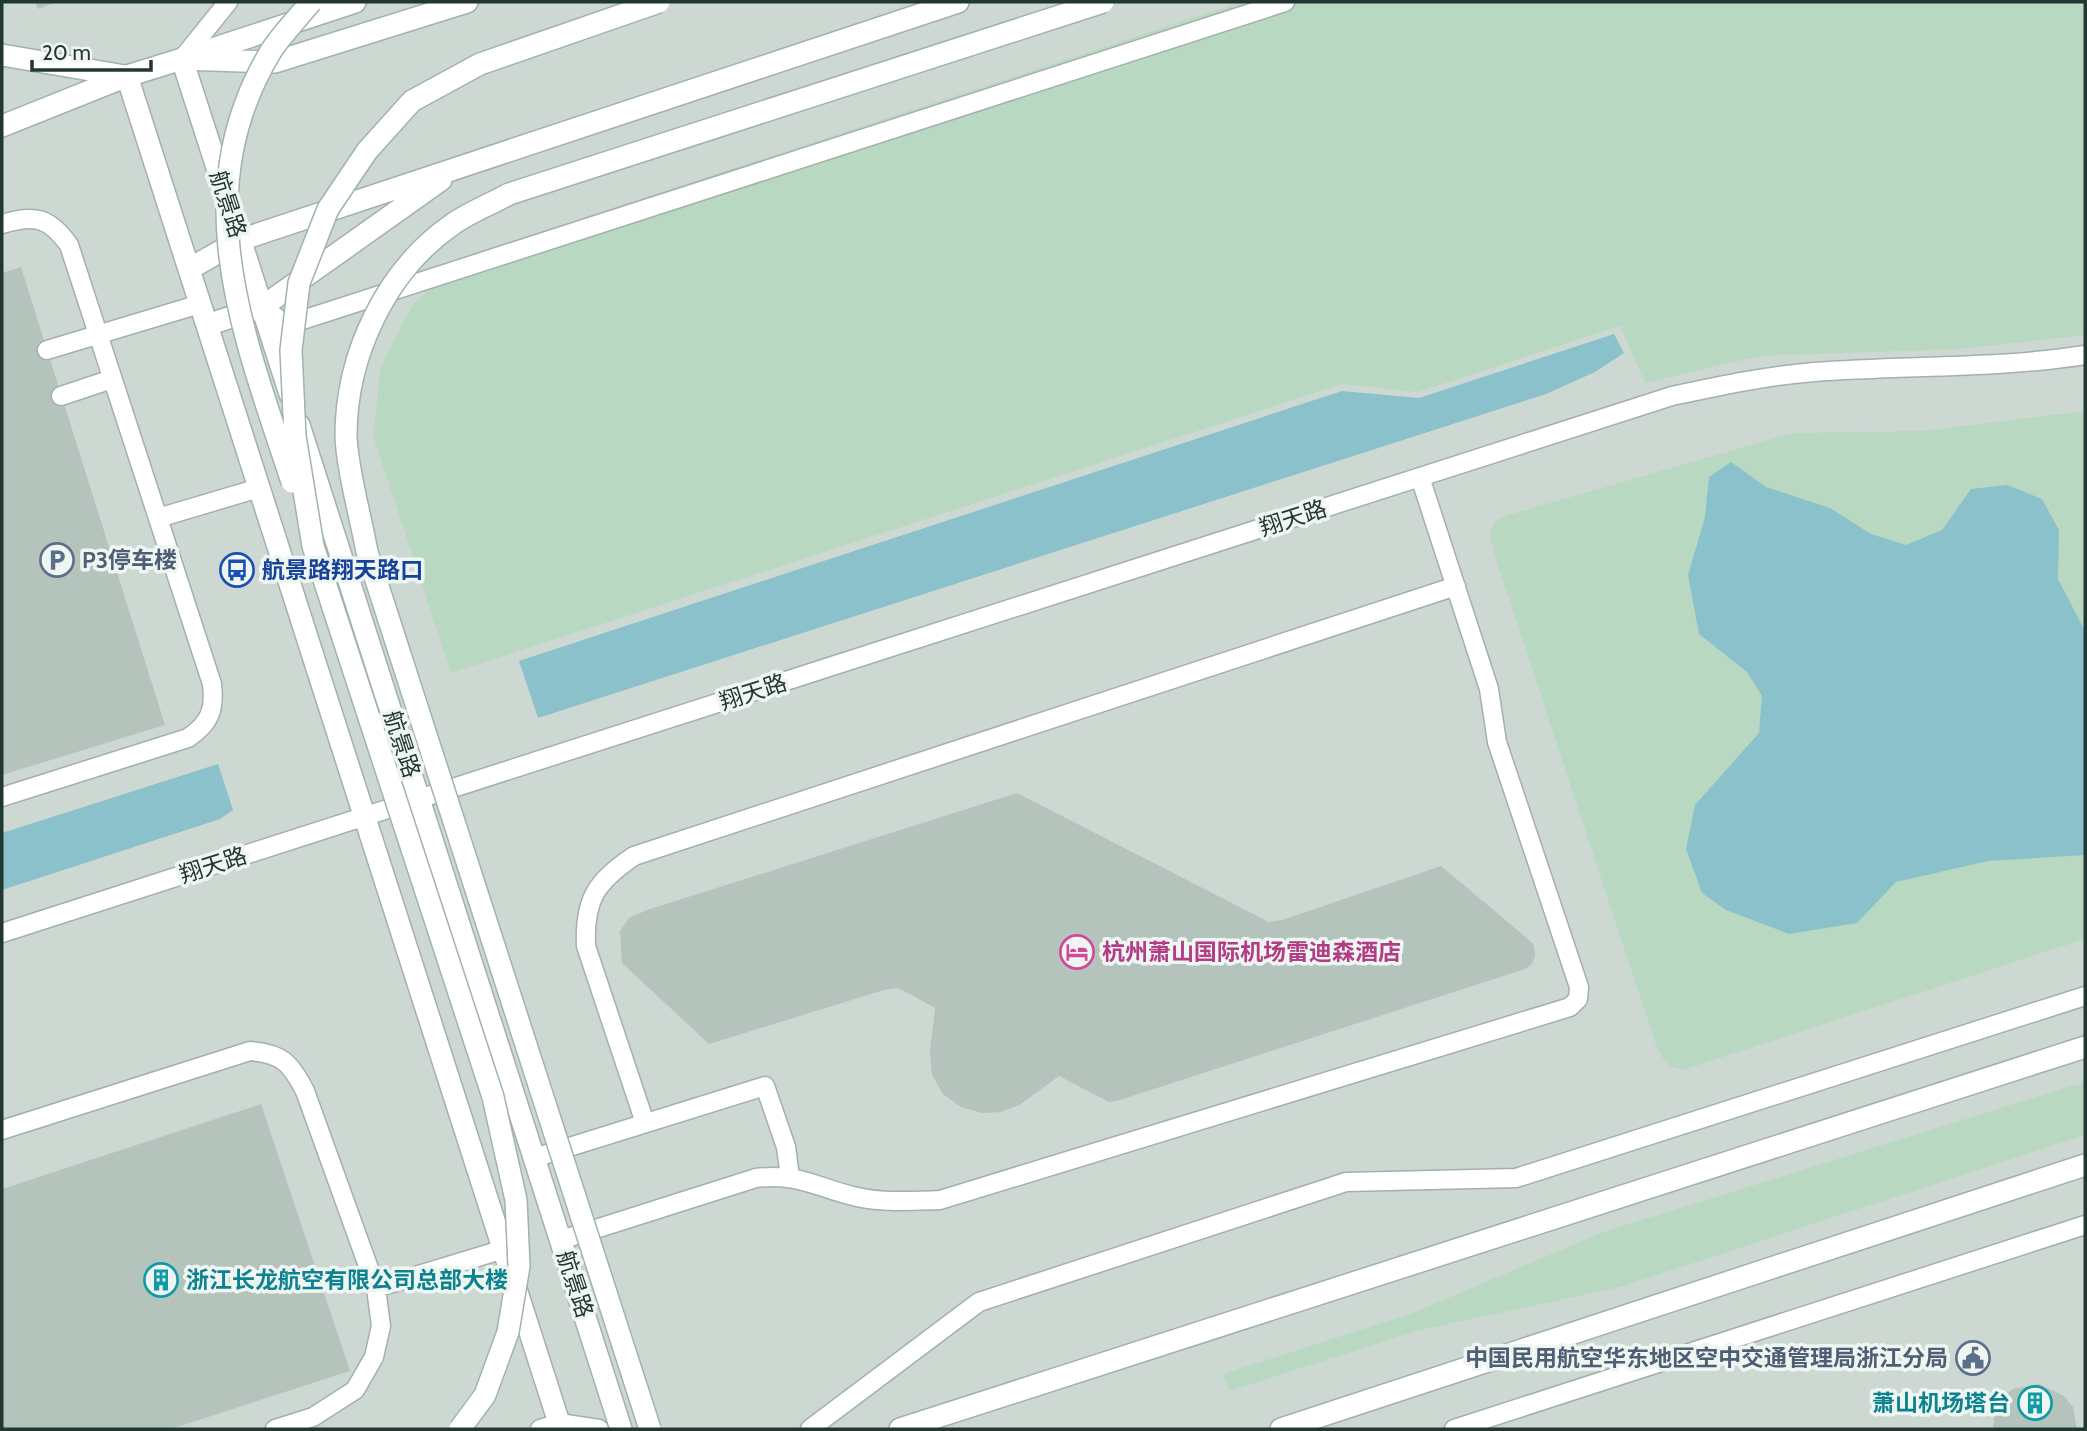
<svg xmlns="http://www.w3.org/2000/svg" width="2087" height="1431" font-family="Cabin,'Noto Sans SC',sans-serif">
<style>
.built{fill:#cdd8d3}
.green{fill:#b9d8c1}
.water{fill:#8bc1ca}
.building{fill:#b5c3bd}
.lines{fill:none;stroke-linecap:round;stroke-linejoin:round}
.service-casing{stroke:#a3b0ab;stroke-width:21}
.minor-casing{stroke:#a3b0ab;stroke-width:24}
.secondary-casing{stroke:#9fb4ac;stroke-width:24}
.service{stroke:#fff;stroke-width:18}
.minor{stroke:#fff;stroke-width:21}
.secondary{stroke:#fff;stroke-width:21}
.secondary-bridge-casing{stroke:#9fb4ac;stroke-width:24;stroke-linecap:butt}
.secondary-bridge{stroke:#fff;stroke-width:21}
.labels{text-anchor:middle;stroke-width:7;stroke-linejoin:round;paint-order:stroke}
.street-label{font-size:23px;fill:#223731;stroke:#eff6f2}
.service-label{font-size:23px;font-weight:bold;fill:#4e5e75;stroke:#eff6f2;text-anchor:start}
.transit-label{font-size:23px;font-weight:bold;fill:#164399;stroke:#eff6f2;text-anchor:start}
.hotel-label{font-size:23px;font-weight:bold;fill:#b23c85;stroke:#eff6f2;text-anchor:start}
.culture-label{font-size:23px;font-weight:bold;fill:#0d838f;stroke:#eff6f2;text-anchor:start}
</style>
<rect width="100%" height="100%" fill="#dfe9e4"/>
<path class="built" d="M2,2H2085V1429H2Z"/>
<path class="green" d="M1242,2H2085V335L1959,349L1759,356L1645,383L1620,326L1418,392L1342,384L451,673L373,436L381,367L411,307L462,257Z
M2085,411V939L1686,1069C1667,1069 1664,1061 1656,1045L1493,550L1490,534L1494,522L1508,515L1793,433L1922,431Z
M2085,1082V1135L1620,1287L1420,1330L1229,1391L1223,1374L1413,1313L1603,1232Z"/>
<path class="water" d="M1614,334L1624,353L1595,372L1546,394L538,718L519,661L1342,391L1419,398Z
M1731,462L1766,487L1830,508L1871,534L1906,545L1942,530L1971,489L2007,485L2042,499L2059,530L2058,579L2085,631V855L1988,861L1896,882L1857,923L1789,934L1726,910L1702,893L1686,849L1695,805L1759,733L1762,696L1747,672L1699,634L1688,575L1705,517L1709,477Z
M218,764L233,810L220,819L2,890V833Z"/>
<path class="building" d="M35,2H57L38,9Z
M21,267L165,725L2,775V273Z
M1017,793L1269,922L1282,920L1441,866L1527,938L1534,945L1535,956L1532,964L1525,969L1120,1100L1109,1102L1059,1076L1021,1104L1001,1112L982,1113L961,1107L943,1094L932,1075L930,1052L935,1008L908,993L897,988L884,990L709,1044L622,963L620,931L629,918L647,910Z
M261,1104L350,1371L171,1429H2V1189Z
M2039,1384L2064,1396L2073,1407L2077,1429H1993L1995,1411L2002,1398L2013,1389Z"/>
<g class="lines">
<g class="service-casing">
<path id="service" d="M182,59L228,2
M2,224C34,214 49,217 69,245L212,684C215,710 210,723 188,738L2,797
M262,307L287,325L1285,2
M47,350L200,304
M61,396L112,379
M158,518L259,488
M2,933L1672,396C1719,386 1765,376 1814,372C1905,365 1995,369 2085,355
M645,1123L586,946C584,899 596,882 634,856L1456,586
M2,1130L250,1051C282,1054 290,1062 305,1091L376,1288L381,1326L374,1357L355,1390L313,1417L275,1429
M534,1158L765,1086L786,1147L790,1177
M561,1240L756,1178C801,1173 817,1188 857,1197C885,1203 912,1201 940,1200L1570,1007L1578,999L1579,987L1497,742L1489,689L1420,477
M376,1288L504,1249
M540,1429L559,1423L599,1429
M810,1429L979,1302L1346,1182L1516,1178L2085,996
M1454,1429L2085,1225"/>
</g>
<g class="minor-casing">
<path id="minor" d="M2,55L125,76
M127,76L561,1429
M2,126L127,76L182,59L290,394
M189,269L240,240L958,2
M207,325L262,307L441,180
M299,425L621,1429
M900,1429L2085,1047
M1281,1429L2085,1165"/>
</g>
<g class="secondary-casing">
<path id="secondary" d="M194,55L355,2
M182,59L275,62L467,2"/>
</g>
<use href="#service" class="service"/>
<use href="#minor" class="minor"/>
<use href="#secondary" class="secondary"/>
<g class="secondary-bridge-casing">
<path id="secondary-bridge" d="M292,482C245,338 184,195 271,51C282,34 298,18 311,2
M460,1429L485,1395L508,1332L519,1266L516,1200L493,1097L313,546L295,436L291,350L299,283L328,209L367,151L412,101L480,64L659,2
M650,1429L367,552C361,518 347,469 346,436C346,355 386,270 453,224C470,212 491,204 509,194L1103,2"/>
</g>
<use href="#secondary-bridge" class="secondary-bridge"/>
</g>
<defs>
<g id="parking-ring" transform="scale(1.75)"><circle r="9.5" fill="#eff6f2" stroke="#5c6f8a" stroke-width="1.5"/><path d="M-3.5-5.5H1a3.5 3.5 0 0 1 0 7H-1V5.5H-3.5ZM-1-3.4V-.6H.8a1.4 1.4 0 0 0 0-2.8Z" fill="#5c6f8a"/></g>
<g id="bus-ring" transform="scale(1.75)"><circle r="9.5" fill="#eff6f2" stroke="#1a4fb4" stroke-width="1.5"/><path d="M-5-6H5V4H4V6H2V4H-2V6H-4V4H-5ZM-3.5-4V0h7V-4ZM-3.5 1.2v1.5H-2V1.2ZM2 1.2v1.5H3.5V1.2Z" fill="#1a4fb4"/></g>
<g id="hotel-ring" transform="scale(1.75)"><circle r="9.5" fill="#eff6f2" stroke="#d1479c" stroke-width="1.5"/><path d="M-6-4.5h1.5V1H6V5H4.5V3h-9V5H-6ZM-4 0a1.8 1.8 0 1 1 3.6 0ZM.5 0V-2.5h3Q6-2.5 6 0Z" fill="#d1479c"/></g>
<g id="building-ring" transform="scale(1.75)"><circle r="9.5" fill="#eff6f2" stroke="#0f9aa8" stroke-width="1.5"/><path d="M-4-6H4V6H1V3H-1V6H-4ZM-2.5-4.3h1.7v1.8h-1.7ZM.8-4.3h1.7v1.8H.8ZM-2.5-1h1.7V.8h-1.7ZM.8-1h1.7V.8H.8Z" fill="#0f9aa8"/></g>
<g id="civic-ring" transform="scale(1.75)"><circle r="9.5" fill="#eff6f2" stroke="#5c6f8a" stroke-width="1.5"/><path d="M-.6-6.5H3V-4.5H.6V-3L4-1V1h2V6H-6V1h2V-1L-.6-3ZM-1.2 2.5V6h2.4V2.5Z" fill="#5c6f8a"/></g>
</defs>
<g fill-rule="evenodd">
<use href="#parking-ring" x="57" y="560"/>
<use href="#bus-ring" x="237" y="570"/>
<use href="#hotel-ring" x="1077" y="952"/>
<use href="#building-ring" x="161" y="1280"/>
<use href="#civic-ring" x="1973" y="1358"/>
<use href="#building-ring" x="2035" y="1403"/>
</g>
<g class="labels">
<g class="street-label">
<text transform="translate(228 204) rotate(72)" y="8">航景路</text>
<text transform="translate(1293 518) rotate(-18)" y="8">翔天路</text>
<text transform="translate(753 692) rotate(-18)" y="8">翔天路</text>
<text transform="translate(402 744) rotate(72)" y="8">航景路</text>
<text transform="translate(213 865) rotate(-18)" y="8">翔天路</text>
<text transform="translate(575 1284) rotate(72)" y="8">航景路</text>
</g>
<g class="service-label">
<text x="82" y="568">P3停车楼</text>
<text x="1948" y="1366" text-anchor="end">中国民用航空华东地区空中交通管理局浙江分局</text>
</g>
<g class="transit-label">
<text x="262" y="578">航景路翔天路口</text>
</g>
<g class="hotel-label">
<text x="1102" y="960">杭州萧山国际机场雷迪森酒店</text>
</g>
<g class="culture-label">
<text x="186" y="1288">浙江长龙航空有限公司总部大楼</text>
<text x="2010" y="1411" text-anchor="end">萧山机场塔台</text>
</g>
</g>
<rect width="2087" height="1431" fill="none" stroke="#223731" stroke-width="7"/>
<path d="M32 60v10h119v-10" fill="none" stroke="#223731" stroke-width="3.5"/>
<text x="42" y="60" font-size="21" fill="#223731" stroke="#eff6f2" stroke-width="5" paint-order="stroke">20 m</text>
</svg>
